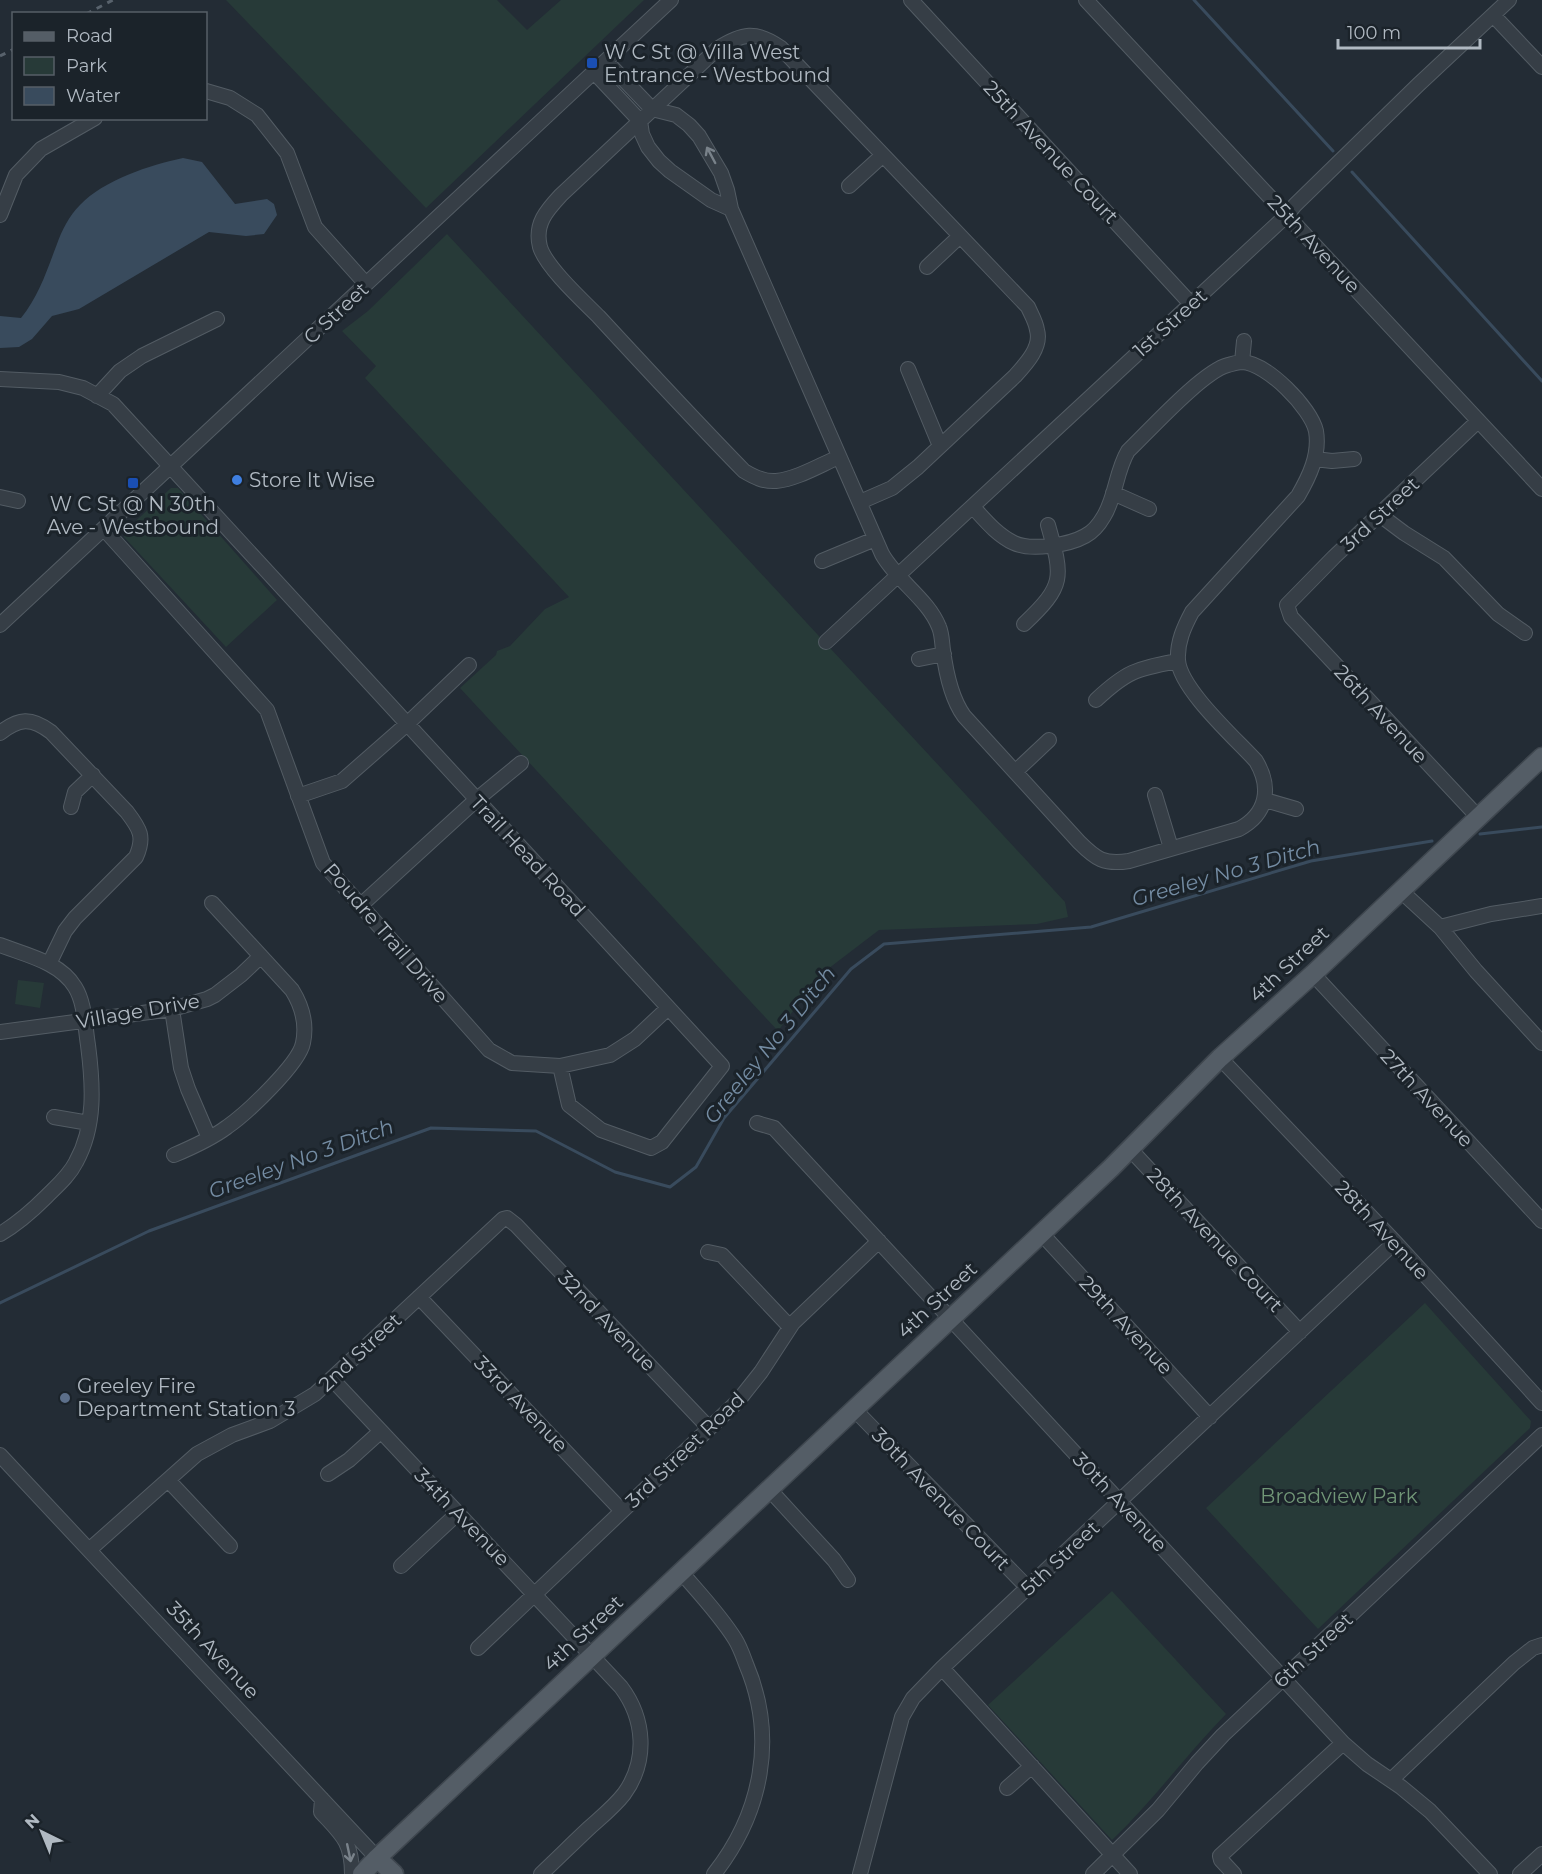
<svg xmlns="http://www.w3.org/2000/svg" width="1542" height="1874" font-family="Montserrat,sans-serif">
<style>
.green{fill:#273a38}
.water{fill:#394b5d}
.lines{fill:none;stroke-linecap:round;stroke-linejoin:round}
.stream{stroke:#394b5d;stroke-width:3}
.minor-casing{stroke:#535c64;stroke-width:16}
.major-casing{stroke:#3f474f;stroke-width:21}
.minor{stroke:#363e46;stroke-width:14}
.major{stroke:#545d66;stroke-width:18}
.rail{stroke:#58626c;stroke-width:3;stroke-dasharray:6 6;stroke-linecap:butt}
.oneway{stroke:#79828a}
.transit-dot{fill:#1a4fb4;stroke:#1b232a;stroke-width:2}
.shop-dot{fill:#3f7fe0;stroke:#1b232a;stroke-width:2}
.service-dot{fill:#5c6f8a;stroke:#1b232a;stroke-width:2}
.labels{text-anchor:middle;stroke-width:6;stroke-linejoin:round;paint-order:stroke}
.poi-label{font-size:20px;fill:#b0b9c2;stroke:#1b232a;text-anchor:start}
.street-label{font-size:20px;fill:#b0b9c2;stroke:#1b232a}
.park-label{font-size:20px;fill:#719677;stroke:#1b232a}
.water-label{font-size:21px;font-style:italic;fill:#748ca3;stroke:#1b232a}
</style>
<rect width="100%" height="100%" fill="#232c35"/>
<path class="green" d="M226,0H497L527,30L561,0H644L426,208Z
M447,234L1065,902L1068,917L1037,924L879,930L820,975L778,1031L460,688L496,655L497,651L510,646L545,609L569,597L365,378L376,366L342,331L368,311Z
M171,488H178L277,600L226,647L124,537L125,531Z
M18,980L44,983L40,1008L15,1004Z
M1425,1303L1531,1421L1530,1428L1318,1629L1206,1508Z
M1112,1591L1226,1714C1186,1755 1153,1801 1112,1840L988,1705Z"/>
<path class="water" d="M183,158L202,162L235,204L267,199L274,204L277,215L264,234L246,236L209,232L79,309L52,316L32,339L19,347L0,348V316L21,318C39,296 47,270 57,244C62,230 69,216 80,205C104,180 150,165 183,158Z"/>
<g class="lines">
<path class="stream" d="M1194,0L1333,151
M1352,172L1542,381
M1480,834L1542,827
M0,1303L149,1231L431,1128L536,1131L615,1172L670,1187L696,1167L724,1118L851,969L884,944L1091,927L1311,861L1432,841"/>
<g class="minor-casing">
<path id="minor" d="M911,0L1191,304
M1086,0L1542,489
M1493,15L1542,67
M606,61L652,109L676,115L689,125L699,136L721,173L727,190L731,209L882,554C897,581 928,599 939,627C942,634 942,643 943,650C946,673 951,698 964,716L1079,842C1096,859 1104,865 1129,861L1239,829C1267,814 1272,788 1256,761C1236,739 1180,689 1178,660C1177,642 1184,627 1192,612L1298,496C1309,477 1320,455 1316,431C1311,408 1267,363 1242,362C1238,362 1232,364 1228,365C1203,371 1149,431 1128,451C1116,471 1116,496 1104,516C1100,523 1093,532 1085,536C1069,545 1031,551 1014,543C997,535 985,520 973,507
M594,72L640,121L642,134L648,147L659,161L670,171L711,200L731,209
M206,91L230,98L257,115L287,153L315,227L366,284
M849,186L883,155
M0,215L16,175L41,149L95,118
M927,267L960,236
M1242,362L1244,341
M908,369L940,446
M0,379L59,382L83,388L113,404L722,1066L662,1142L651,1148L601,1130L569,1105L560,1066
M97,396L120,371L142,356L217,319
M839,457C820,465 797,479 776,481C764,482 754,477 744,471C695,421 647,369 599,317C583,301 546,267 540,247C534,224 547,210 561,195L717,49C742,33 756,30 781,48L1028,307C1031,314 1036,322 1037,330C1042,347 1026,364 1015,376L918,467L892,488L860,502
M1315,459L1332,461L1354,459
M1113,493L1149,509
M0,497L18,501
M1380,515L1404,533L1444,558L1498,614L1525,633
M104,529L267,710L323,863L489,1050L512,1063L560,1066L610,1055L635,1039L668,1008
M822,561L875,539
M1024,624C1065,585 1063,578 1048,525
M0,625L671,0
M826,642L1287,215L1295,205L1418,85L1509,0
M919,659L944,654
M1096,700C1128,670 1137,669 1178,661
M0,733C19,718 31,717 51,732L127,812C140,829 145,837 136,857L75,918L65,931L49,964
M1015,772L1049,740
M1155,795L1171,848
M298,796L342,781L407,724L469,665
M1265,800L1296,809
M71,807L75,792L93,775
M1478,817L1291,617L1287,605L1334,557L1478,421
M1401,891L1440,927L1476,971L1542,1043
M361,905L476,800L521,763
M1440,927L1491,914L1542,906
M0,945C26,955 60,962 75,987C85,1003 85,1027 88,1045C93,1084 96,1126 76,1162C69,1176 57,1186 46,1197C32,1211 17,1224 0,1234
M1313,974L1542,1221
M172,1009L181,1068L188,1089L209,1138
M0,1032L172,1009L207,999L215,995L241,975L261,956
M1220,1058L1395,1242L1542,1403
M54,1117L89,1123
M757,1123L774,1128L1343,1743L1367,1764L1401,1787L1430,1811L1490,1874
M1130,1149L1300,1332
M174,1155C193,1147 211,1139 227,1127C246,1114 299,1064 303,1043C307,1024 302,1006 292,990L212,903
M1041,1233L1210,1417
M708,1252L722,1255L790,1327
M419,1297L622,1511
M332,1379L621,1687C645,1719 648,1761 624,1794C614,1807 600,1818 588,1829C572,1844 557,1859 541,1874
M854,1409L1028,1588
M0,1455L377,1858
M328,1474L349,1460L380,1432
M168,1480L230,1546
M769,1489L834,1560L848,1580
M89,1550L197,1454L232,1435L270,1421L315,1394L503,1219L507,1218L516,1225L709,1428
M401,1566L458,1513
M681,1572C700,1594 720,1615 735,1639C740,1647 743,1656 746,1664C777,1737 762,1813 714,1874
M478,1648L738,1401L761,1372L793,1323L879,1241
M942,1668L1130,1874
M1391,1780L1514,1663L1533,1648L1542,1645
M1007,1788L1032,1766
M322,1799L321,1812C341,1834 352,1841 352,1874
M860,1874L902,1717L913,1698L942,1668L1395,1242
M1093,1874L1158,1810L1197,1763L1223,1735L1542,1435
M1234,1874L1221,1860L1220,1856L1343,1743
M1520,1874L1542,1854"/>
</g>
<g class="major-casing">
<path id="major" d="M377,1858L394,1874
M362,1874L377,1858L1111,1168L1220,1058L1313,974L1542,757"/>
</g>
<use href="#minor" class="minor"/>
<use href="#major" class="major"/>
<path class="rail" d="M86,14L113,0
M0,56L14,49"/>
</g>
<defs><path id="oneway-shaft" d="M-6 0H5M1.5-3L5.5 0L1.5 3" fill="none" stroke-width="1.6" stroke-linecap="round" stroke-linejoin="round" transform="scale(1.5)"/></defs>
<g class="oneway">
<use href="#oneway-shaft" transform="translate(711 155) rotate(-118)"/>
<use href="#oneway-shaft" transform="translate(349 1853) rotate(78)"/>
</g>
<g class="transit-dot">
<rect x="586" y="57" width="12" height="12" rx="3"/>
<rect x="127" y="477" width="12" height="12" rx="3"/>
</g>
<circle class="shop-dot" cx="237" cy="480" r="6"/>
<circle class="service-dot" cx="65" cy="1398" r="6"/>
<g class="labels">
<g class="poi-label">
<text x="604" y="59">W C St @ Villa West<tspan x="604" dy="23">Entrance - Westbound</tspan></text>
<text x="249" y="487">Store It Wise</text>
<text x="133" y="511" text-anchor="middle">W C St @ N 30th<tspan x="133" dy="23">Ave - Westbound</tspan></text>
<text x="77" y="1393">Greeley Fire<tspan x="77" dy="23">Department Station 3</tspan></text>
</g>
<g class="street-label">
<text transform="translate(1051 152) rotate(47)" y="7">25th Avenue Court</text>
<text transform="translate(1314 244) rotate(47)" y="7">25th Avenue</text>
<text transform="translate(336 313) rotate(-43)" y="7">C Street</text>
<text transform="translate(1170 323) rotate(-42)" y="7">1st Street</text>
<text transform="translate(1380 514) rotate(-43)" y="7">3rd Street</text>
<text transform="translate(1381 714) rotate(47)" y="7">26th Avenue</text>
<text transform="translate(528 856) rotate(47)" y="7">Trail Head Road</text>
<text transform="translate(386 933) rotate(49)" y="7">Poudre Trail Drive</text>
<text transform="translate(1289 964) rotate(-43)" y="7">4th Street</text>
<text transform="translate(138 1011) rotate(-10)" y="7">Village Drive</text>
<text transform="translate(1427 1098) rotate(47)" y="7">27th Avenue</text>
<text transform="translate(1382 1230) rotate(47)" y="7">28th Avenue</text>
<text transform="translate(1215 1240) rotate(47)" y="7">28th Avenue Court</text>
<text transform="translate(937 1300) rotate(-43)" y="7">4th Street</text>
<text transform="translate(607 1321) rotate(46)" y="7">32nd Avenue</text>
<text transform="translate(1126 1325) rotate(47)" y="7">29th Avenue</text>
<text transform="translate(360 1352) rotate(-43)" y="7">2nd Street</text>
<text transform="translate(521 1404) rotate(46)" y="7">33rd Avenue</text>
<text transform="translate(685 1450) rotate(-44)" y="7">3rd Street Road</text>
<text transform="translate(941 1499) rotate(46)" y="7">30th Avenue Court</text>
<text transform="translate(1120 1502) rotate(47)" y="7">30th Avenue</text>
<text transform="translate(462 1517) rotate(46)" y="7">34th Avenue</text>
<text transform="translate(1060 1558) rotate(-43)" y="7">5th Street</text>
<text transform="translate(583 1633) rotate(-43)" y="7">4th Street</text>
<text transform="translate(213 1650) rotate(47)" y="7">35th Avenue</text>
<text transform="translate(1313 1650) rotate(-43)" y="7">6th Street</text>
</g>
<g class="park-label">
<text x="1339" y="1503">Broadview Park</text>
</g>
<g class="water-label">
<text transform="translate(1226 873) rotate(-16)" y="7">Greeley No 3 Ditch</text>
<text transform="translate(770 1045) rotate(-51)" y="7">Greeley No 3 Ditch</text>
<text transform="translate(301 1159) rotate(-20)" y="7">Greeley No 3 Ditch</text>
</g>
</g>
<rect x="12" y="12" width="195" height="108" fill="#1b232a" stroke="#575f67" stroke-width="1.5"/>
<rect x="24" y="32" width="30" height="9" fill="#545d66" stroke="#575f67" stroke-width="1.5"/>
<text x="66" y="42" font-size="18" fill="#b0b9c2">Road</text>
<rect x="24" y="57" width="30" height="18" fill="#273a38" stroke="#575f67" stroke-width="1.5"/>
<text x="66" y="72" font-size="18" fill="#b0b9c2">Park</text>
<rect x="24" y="87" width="30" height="18" fill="#394b5d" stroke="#575f67" stroke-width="1.5"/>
<text x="66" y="102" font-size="18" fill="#b0b9c2">Water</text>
<g transform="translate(42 1832) rotate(317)" stroke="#1b232a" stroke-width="4.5" paint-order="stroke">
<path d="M0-4.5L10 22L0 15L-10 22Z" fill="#b0b9c2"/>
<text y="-9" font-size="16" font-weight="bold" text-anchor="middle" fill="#b0b9c2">N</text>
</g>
<path d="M1338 39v9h142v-9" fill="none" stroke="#b0b9c2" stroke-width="3"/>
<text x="1347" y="39" font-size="18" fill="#b0b9c2" stroke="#1b232a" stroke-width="4.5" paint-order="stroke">100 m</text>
</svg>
